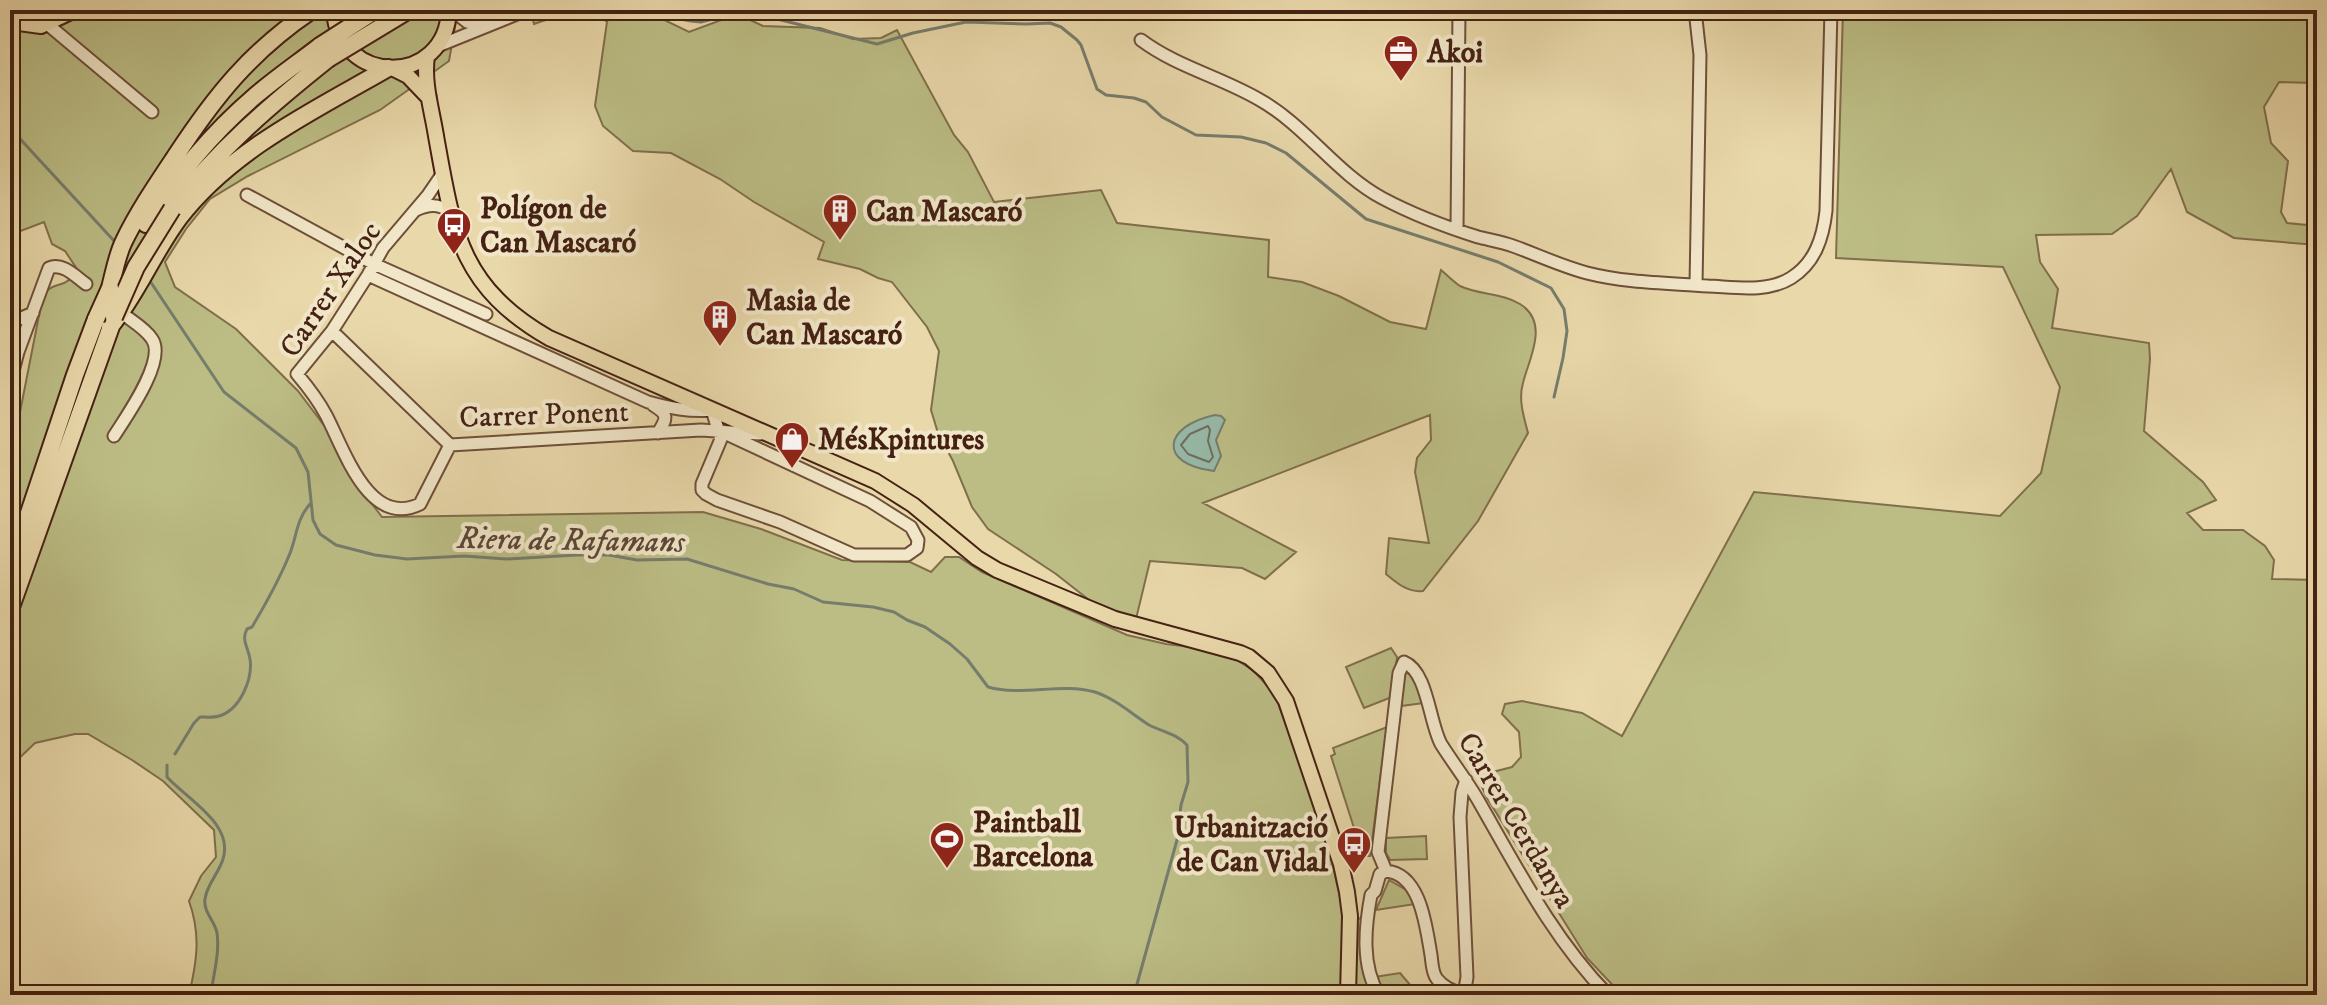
<svg xmlns="http://www.w3.org/2000/svg" width="2327" height="1005" font-family="'IM FELL DW Pica',serif">
<style>
.green{fill:#bcbd85;stroke:#806f4c;stroke-width:2}
.water{fill:#97baa9;stroke:#767d6d;stroke-width:2}
.lines{fill:none;stroke-linecap:round;stroke-linejoin:round}
.shore{stroke:#6e6e5e;stroke-width:2}
.stream{stroke:#767d6d;stroke-width:3}
.minor-casing{stroke:#6e4f39;stroke-width:15}
.major-casing{stroke:#452113;stroke-width:18}
.highway-casing{stroke:#452113;stroke-width:20}
.minor{stroke:#f1e6c8;stroke-width:11}
.major{stroke:#e9d8aa;stroke-width:14}
.highway{stroke:#e9d8aa;stroke-width:16}
.highway-bridge-casing{stroke:#452113;stroke-width:20;stroke-linecap:butt}
.highway-bridge{stroke:#e9d8aa;stroke-width:16}
.labels{text-anchor:middle;stroke-width:8;stroke-linejoin:round;paint-order:stroke}
.poi-label{font-size:30px;font-weight:bold;fill:#452113;stroke:#f1e6c8;text-anchor:start}
.street-label{font-size:30px;fill:#452113;stroke:#f1e6c8}
.water-label{font-size:32px;font-style:italic;fill:#5a4738;stroke:#f1e6c8}
</style>
<rect width="100%" height="100%" fill="#e9d8aa"/>
<filter id="stains"><feTurbulence type="fractalNoise" baseFrequency=".0025" numOctaves="4"/><feColorMatrix values="0 0 0 0 .2 0 0 0 0 .09 0 0 0 0 .02 0 0 0 .5 -.17"/></filter>
<radialGradient id="worn" r=".72"><stop offset=".6" stop-color="#630" stop-opacity="0"/><stop offset="1" stop-color="#630" stop-opacity=".3"/></radialGradient>
<path class="green" d="M10,10H463L456,21L449,61L380,110L248,176L210,199L186,229L165,262L175,287L236,329L298,391L335,440L350,475L382,517L703,512L761,529L842,560L910,562L931,572L945,557H959L982,572L1127,635L1166,644L1199,648L1232,657L1254,671L1275,695L1325,830L1343,911L1363,920L1375,995H189C197,961 201,935 189,901L201,876L216,857L214,830L163,781L132,760L88,734H75L35,743L10,767V463L43,295C50,286 54,287 64,283C69,281 74,275 79,272L65,251L52,244L44,222L10,235Z
M546,10H650L658,17L689,32L732,16L746,18L763,26L820,28L853,39L881,38L897,30L954,135L968,152L994,202L1101,190L1117,223L1269,240L1268,277L1302,282L1339,296L1390,322L1426,329L1441,270C1447,275 1454,282 1460,286C1479,295 1503,293 1520,304C1550,323 1529,358 1523,383C1518,400 1524,417 1528,433L1478,521L1423,591C1408,593 1397,583 1386,574L1389,538L1429,543L1415,472L1417,458L1431,440L1430,415L1203,503L1296,552L1265,579L1242,568L1150,561L1136,619L1093,603L1056,574L988,529L972,507L953,461L938,433L931,410L939,351L927,327L892,282L878,278L860,269L818,259L824,242L754,202L720,179L671,153L633,151L603,126L595,106L607,22L599,15C573,14 558,15 534,24L532,16Z
M1843,10H2317V83L2279,82L2264,107L2271,143L2288,161L2281,212L2287,223L2317,226V245L2234,238L2187,212L2171,169L2137,216L2112,234L2036,235L2040,262L2058,289L2052,328L2149,343L2150,359L2144,431L2203,482L2216,500L2187,513L2203,530H2243L2265,546L2274,560L2272,579L2317,580V995H1622L1587,958L1487,798L1477,776L1512,767L1521,757L1519,732L1502,714L1505,704L1522,701L1582,713L1622,736L1754,492L2000,516L2041,473L2060,387L2003,267L1836,258Z
M1391,648L1397,657L1392,697L1364,708L1346,667Z
M1405,672C1417,675 1420,692 1424,703L1401,706L1403,676Z
M1387,727L1370,856H1363L1331,756L1335,754L1333,748Z
M1426,836L1427,859L1390,860L1386,853V838Z
M1389,880L1408,891L1415,904L1376,910Z
M1400,973L1411,986L1401,995H1384L1374,977Z"/>
<path class="water" d="M1215,415L1221,416L1225,420L1216,440L1221,456L1214,471C1157,464 1163,426 1215,415Z"/>
<g class="lines">
<path class="shore" d="M1208,426L1210,430L1208,441L1213,457L1209,462L1188,454L1181,445L1190,434Z"/>
<path class="stream" d="M667,10L680,19L691,21L701,22L735,13L769,17L877,44L913,33L966,22L1026,24L1050,23L1061,27L1077,40L1081,45L1097,89L1106,95L1134,98L1146,102L1162,117L1196,135L1241,137L1266,143L1286,153L1366,219L1498,262L1551,288L1564,309L1567,331L1563,358L1554,397
M10,128L116,243
M148,278L224,392L296,448L308,472L313,520L320,534L336,545L375,555L407,559L464,556L506,559L577,555H609L637,560L687,559L768,584L794,589L823,602L873,607L894,612L907,620L925,627L950,644L967,659L988,687C1023,697 1060,682 1095,692C1114,698 1132,714 1149,725C1163,732 1177,734 1187,745L1188,782L1181,805L1177,840L1134,995
M175,754L194,723L200,717C206,717 213,718 219,716C240,710 253,679 250,659C248,647 241,640 247,629L252,627C265,605 278,582 288,558C297,539 295,521 310,504
M167,765V777C188,800 234,824 223,859C219,873 207,884 205,899C203,912 215,921 217,933C220,953 213,975 211,995"/>
<g class="minor-casing">
<path id="minor" d="M452,10L467,22L485,25
M1695,10L1700,55L1696,285
M46,23L152,112
M1141,40C1177,67 1221,77 1260,100C1306,126 1336,173 1382,198C1412,214 1446,227 1478,237C1490,240 1502,242 1513,246C1538,255 1561,266 1587,273C1626,283 1668,283 1708,286C1734,287 1767,293 1791,278C1815,263 1823,238 1826,211L1831,10
M438,46L527,10
M443,173L428,195L383,248L368,275L332,331L297,374C308,387 318,400 326,415C344,449 369,529 420,504L450,445
M247,195L374,264L486,314
M416,210C429,204 438,204 450,211
M1457,229L1459,10
M368,275L648,402C670,408 689,412 712,410L721,439L702,484V490L706,494L717,500L780,522L854,555H907L917,548L918,540L911,527L870,501L720,431
M10,323L33,313
M332,331L450,445L701,430L760,434
M10,337L18,352
M10,383L18,352L49,268C63,262 76,277 86,284
M653,405C669,415 667,418 658,433
M114,436C126,417 167,360 152,339C146,329 132,321 123,314
M1386,871L1378,852L1399,673L1404,662C1428,672 1429,722 1441,744C1453,763 1467,781 1478,800C1517,868 1553,939 1608,995
M1379,995C1361,966 1365,927 1371,895L1375,891L1380,874L1386,871C1421,874 1426,927 1431,955C1432,962 1432,973 1437,979C1444,988 1454,991 1464,995
M1464,995L1467,977L1460,817L1462,792L1466,780"/>
</g>
<g class="major-casing">
<path id="major" d="M334,10C338,87 446,87 449,10
M21,22L50,10
M19,23L41,26L75,10
M427,56C423,83 432,110 436,136C453,230 459,286 549,338L875,481L913,505L977,558L997,570L1115,619L1240,653L1249,657L1268,673L1286,701L1341,864L1347,892L1350,916L1348,995
M394,69L408,76L429,98"/>
</g>
<g class="highway-casing">
<path id="highway" d="M172,209C219,149 269,106 328,59
M146,224C176,176 212,133 255,96C276,78 298,63 320,46
M110,288C114,273 117,255 124,241C138,212 157,184 175,157C215,96 250,52 312,10
M110,327C137,294 153,253 179,218C232,149 315,110 388,68
M10,570L75,375L96,319
M10,610L114,318"/>
</g>
<use href="#minor" class="minor"/>
<use href="#major" class="major"/>
<use href="#highway" class="highway"/>
<g class="highway-bridge-casing">
<path id="highway-bridge" d="M320,46L376,10
M328,59L409,10
M114,317L136,267L172,209
M96,319L110,288"/>
</g>
<use href="#highway-bridge" class="highway-bridge"/>
</g>
<defs>
<g id="office-pin" transform="scale(1.8)"><path d="M0 17L-7.5 6A9.5 9.5 0 1 1 7.5 6Z" fill="#8f2418" stroke="#f1e6c8"/><path d="M-6-3h4V-5.5h4V-3h4V5H-6ZM-1-4.5V-3h2v-1.5ZM-6 0V1H6V0Z" fill="#fff"/></g>
<g id="building-pin" transform="scale(1.8)"><path d="M0 17L-7.5 6A9.5 9.5 0 1 1 7.5 6Z" fill="#8f2418" stroke="#f1e6c8"/><path d="M-4-6H4V6H1V3H-1V6H-4ZM-2.5-4.3h1.7v1.8h-1.7ZM.8-4.3h1.7v1.8H.8ZM-2.5-1h1.7V.8h-1.7ZM.8-1h1.7V.8H.8Z" fill="#fff"/></g>
<g id="bus-pin" transform="scale(1.8)"><path d="M0 17L-7.5 6A9.5 9.5 0 1 1 7.5 6Z" fill="#8f2418" stroke="#f1e6c8"/><path d="M-5-6H5V4H4V6H2V4H-2V6H-4V4H-5ZM-3.5-4V0h7V-4ZM-3.5 1.2v1.5H-2V1.2ZM2 1.2v1.5H3.5V1.2Z" fill="#fff"/></g>
<g id="shop-pin" transform="scale(1.8)"><path d="M0 17L-7.5 6A9.5 9.5 0 1 1 7.5 6Z" fill="#8f2418" stroke="#f1e6c8"/><path d="M-5-2.5h2.3a2.7 3.5 0 0 1 5.4 0H5L5.5 6h-11ZM-1.5-2.5h3a1.5 2.3 0 0 0-3 0Z" fill="#fff"/></g>
<g id="stadium-pin" transform="scale(1.8)"><path d="M0 17L-7.5 6A9.5 9.5 0 1 1 7.5 6Z" fill="#8f2418" stroke="#f1e6c8"/><path d="M0-5a6.5 5 0 1 0 0 10a6.5 5 0 1 0 0-10ZM-3.5-1.8h7v3.6h-7Z" fill="#fff"/></g>
</defs>
<g fill-rule="evenodd">
<use href="#office-pin" x="1401" y="52"/>
<use href="#building-pin" x="840" y="211"/>
<use href="#bus-pin" x="454" y="225"/>
<use href="#building-pin" x="720" y="317"/>
<use href="#shop-pin" x="792" y="439"/>
<use href="#stadium-pin" x="947" y="839"/>
<use href="#bus-pin" x="1354" y="844"/>
</g>
<g class="labels">
<g class="poi-label">
<text x="1427" y="62">Akoi</text>
<text x="480" y="218">Polígon de<tspan x="480" dy="34">Can Mascaró</tspan></text>
<text x="866" y="221">Can Mascaró</text>
<text x="746" y="310">Masia de<tspan x="746" dy="34">Can Mascaró</tspan></text>
<text x="818" y="449">MésKpintures</text>
<text x="973" y="832">Paintball<tspan x="973" dy="34">Barcelona</tspan></text>
<text x="1328" y="837" text-anchor="end">Urbanització<tspan x="1328" dy="34">de Can Vidal</tspan></text>
</g>
<g class="street-label">
<text transform="translate(330 289) rotate(-56)" y="10">Carrer Xaloc</text>
<text transform="translate(544 414) rotate(-2)" y="10">Carrer Ponent</text>
<text transform="translate(1517 820) rotate(59)" y="10">Carrer Cerdanya</text>
</g>
<g class="water-label">
<text transform="translate(571 539) rotate(1)" y="11">Riera de Rafamans</text>
</g>
</g>
<rect width="2327" height="1005" fill="none" stroke="#e9d8aa" stroke-width="40"/>
<rect x="12" y="12" width="2303" height="981" fill="none" stroke="#452113" stroke-width="4"/>
<rect x="20" y="20" width="2287" height="965" fill="none" stroke="#452113" stroke-width="2"/>
<rect width="100%" height="100%" filter="url(#stains)"/>
<rect width="100%" height="100%" fill="url(#worn)"/>
</svg>
